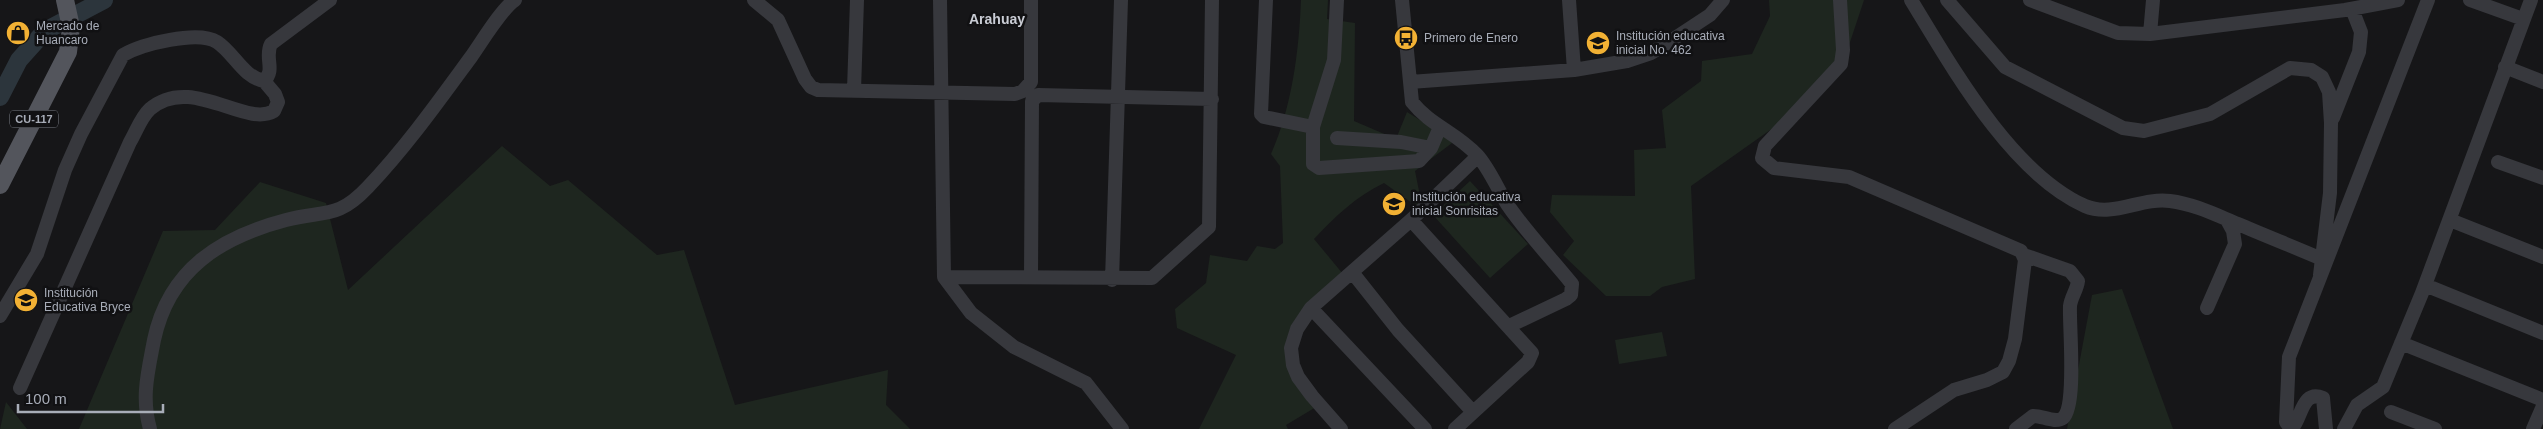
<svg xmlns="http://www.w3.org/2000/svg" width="2543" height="429" font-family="Helvetica,sans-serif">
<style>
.green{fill:#1e261f}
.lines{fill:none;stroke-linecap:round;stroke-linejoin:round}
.river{stroke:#2c353c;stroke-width:18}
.minor{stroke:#37383d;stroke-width:14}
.major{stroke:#53555c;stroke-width:18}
.labels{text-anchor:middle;stroke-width:5;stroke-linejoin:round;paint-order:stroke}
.shield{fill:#111113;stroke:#7b7e86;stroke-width:1}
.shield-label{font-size:11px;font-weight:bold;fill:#a8adb8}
.poi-label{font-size:12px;fill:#a8adb8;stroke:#111113;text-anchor:start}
.neighbourhood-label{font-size:14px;font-weight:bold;fill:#c9ccd4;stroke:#111113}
</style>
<rect width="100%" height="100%" fill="#161618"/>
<path class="green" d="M1301,0H1328L1327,19L1355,23L1354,121L1396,139L1407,112L1446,136L1452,143L1415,171L1423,211L1384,183C1355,197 1336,216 1314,239L1343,274L1293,346L1316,407L1286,425L1288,429H1199L1236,355L1177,328L1175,309L1206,283L1210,255L1247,261L1257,246L1275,249L1283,243L1280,166L1271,154C1292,107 1299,51 1301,0Z
M1769,0H1864L1846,54L1783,121L1691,186L1695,279L1662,287L1650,296H1606L1563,255L1574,241L1550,212L1552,195L1635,196L1634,150L1666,148L1662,110L1701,81L1702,61L1752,54L1770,16Z
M502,146L550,186L568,180L657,255L684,250L735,405L888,370L886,405L910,429H79L163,231L215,230L260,182L326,203L348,290Z
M1470,181L1528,244L1490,278L1433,215Z
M2122,289L2173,429H2067L2092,295Z
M1662,332L1667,356L1619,364L1615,340Z
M6,402L27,429H0Z"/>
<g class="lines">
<path class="river" d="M0,97L19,60L45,31L104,0"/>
<path class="minor" d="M754,0L778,20L805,79L811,87L818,90L1015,94L1023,91L1031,82V0
M940,0L944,277L971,313L1014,347L1086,383L1122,429
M1266,0L1261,114L1264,117L1313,127V164L1319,168L1419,161L1431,148L1440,127
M1402,0L1412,102C1430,125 1457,133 1477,155C1489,168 1497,188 1507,204C1526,232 1551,258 1572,284L1571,295L1566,299L1509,326
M1569,0L1574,70
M1840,0L1843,50L1841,64L1765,146L1762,158L1774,168L1849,177L2021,251L2025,260L2015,339L2009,361L2003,372L1987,380L1954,390L1895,429
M1911,0C1952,67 2011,173 2085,206C2113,218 2141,197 2170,201C2194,204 2216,215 2238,224C2266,236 2294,247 2322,259
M1947,0L2005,67L2123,128L2144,131L2210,114L2290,68L2311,70L2322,77L2329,92L2331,123L2330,193L2320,275
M2030,0L2118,33L2150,34L2345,10L2398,0
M2470,0L2523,19
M2150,34L2153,0
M2505,67L2543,82
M1410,82L1574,70L1627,61L1651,53L1669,42L1710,15L1723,0
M854,90L857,0
M2333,118L2359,52L2361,32L2352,9
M1313,127L1334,60L1337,0
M1337,138L1401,142L1431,148
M2498,162L2543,178
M1411,220L1478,156
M2450,220L2543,257
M1352,272L1398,330L1473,412
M1031,276L1032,101L1038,95L1212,99
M944,277L1152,278L1209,227L1212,0
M1112,280L1121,0
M2425,285L2543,333
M1311,308L1425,429
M2207,308L2235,244L2233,231L2227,220
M0,316L37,254L65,170L81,134L123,55C142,44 198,30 217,42C234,53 243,77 264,81C276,70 264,57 271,44L330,0
M2401,343L2543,400
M20,388L130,142C136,132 141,117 150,109C191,74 245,128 274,111L278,102L275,94L264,81
M2391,412L2435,429
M150,429C141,397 148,372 154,340C169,269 221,237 286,220C324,210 337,220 368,187C406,147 438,102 471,57C481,43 502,8 515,0
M1341,429L1312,396L1298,377L1293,365L1291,348L1297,329L1311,308L1411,220L1532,353L1528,362L1455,429
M2016,429L2033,416C2041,415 2055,424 2063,418C2077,406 2069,327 2070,306C2071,297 2077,290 2078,281L2070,271L2024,255
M2326,429L2323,398C2304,390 2302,413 2295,424L2289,426L2286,422L2289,357L2428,0
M2344,429L2357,405L2383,387L2390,370L2422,293L2531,0
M2533,429L2543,406"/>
<path class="major" d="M0,185L68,52L71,27L65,0"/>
</g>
<defs>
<g id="shop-disc" transform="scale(1.25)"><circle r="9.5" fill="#f2b134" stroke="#111113"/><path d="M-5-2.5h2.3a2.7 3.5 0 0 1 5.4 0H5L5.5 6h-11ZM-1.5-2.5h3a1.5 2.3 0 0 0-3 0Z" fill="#111"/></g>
<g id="bus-disc" transform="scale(1.25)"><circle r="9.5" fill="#f2b134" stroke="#111113"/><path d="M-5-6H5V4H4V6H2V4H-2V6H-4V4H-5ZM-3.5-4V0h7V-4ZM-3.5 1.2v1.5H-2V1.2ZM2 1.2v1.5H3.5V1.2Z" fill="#111"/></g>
<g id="school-disc" transform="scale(1.25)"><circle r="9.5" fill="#f2b134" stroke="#111113"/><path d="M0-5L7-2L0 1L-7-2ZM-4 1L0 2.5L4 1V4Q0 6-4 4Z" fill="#111"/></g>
</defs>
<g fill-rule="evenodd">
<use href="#shop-disc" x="18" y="33"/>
<use href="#bus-disc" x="1406" y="38"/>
<use href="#school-disc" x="1598" y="43"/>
<use href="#school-disc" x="1394" y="204"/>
<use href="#school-disc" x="26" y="300"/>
</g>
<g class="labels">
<rect class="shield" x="10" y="110.5" width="48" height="17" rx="4"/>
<g class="shield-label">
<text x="34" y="123">CU-117</text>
</g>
<g class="poi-label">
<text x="36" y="30">Mercado de<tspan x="36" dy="14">Huancaro</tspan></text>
<text x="1616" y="40">Institución educativa<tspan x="1616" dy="14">inicial No. 462</tspan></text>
<text x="1424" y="42">Primero de Enero</text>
<text x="1412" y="201">Institución educativa<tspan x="1412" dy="14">inicial Sonrisitas</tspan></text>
<text x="44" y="297">Institución<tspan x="44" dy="14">Educativa Bryce</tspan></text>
</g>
<g class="neighbourhood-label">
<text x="997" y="24">Arahuay</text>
</g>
</g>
<path d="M18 404v8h145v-8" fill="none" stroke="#a8adb8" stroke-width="2.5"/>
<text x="25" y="404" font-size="15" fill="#a8adb8" stroke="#111113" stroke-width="4" paint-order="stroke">100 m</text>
</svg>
